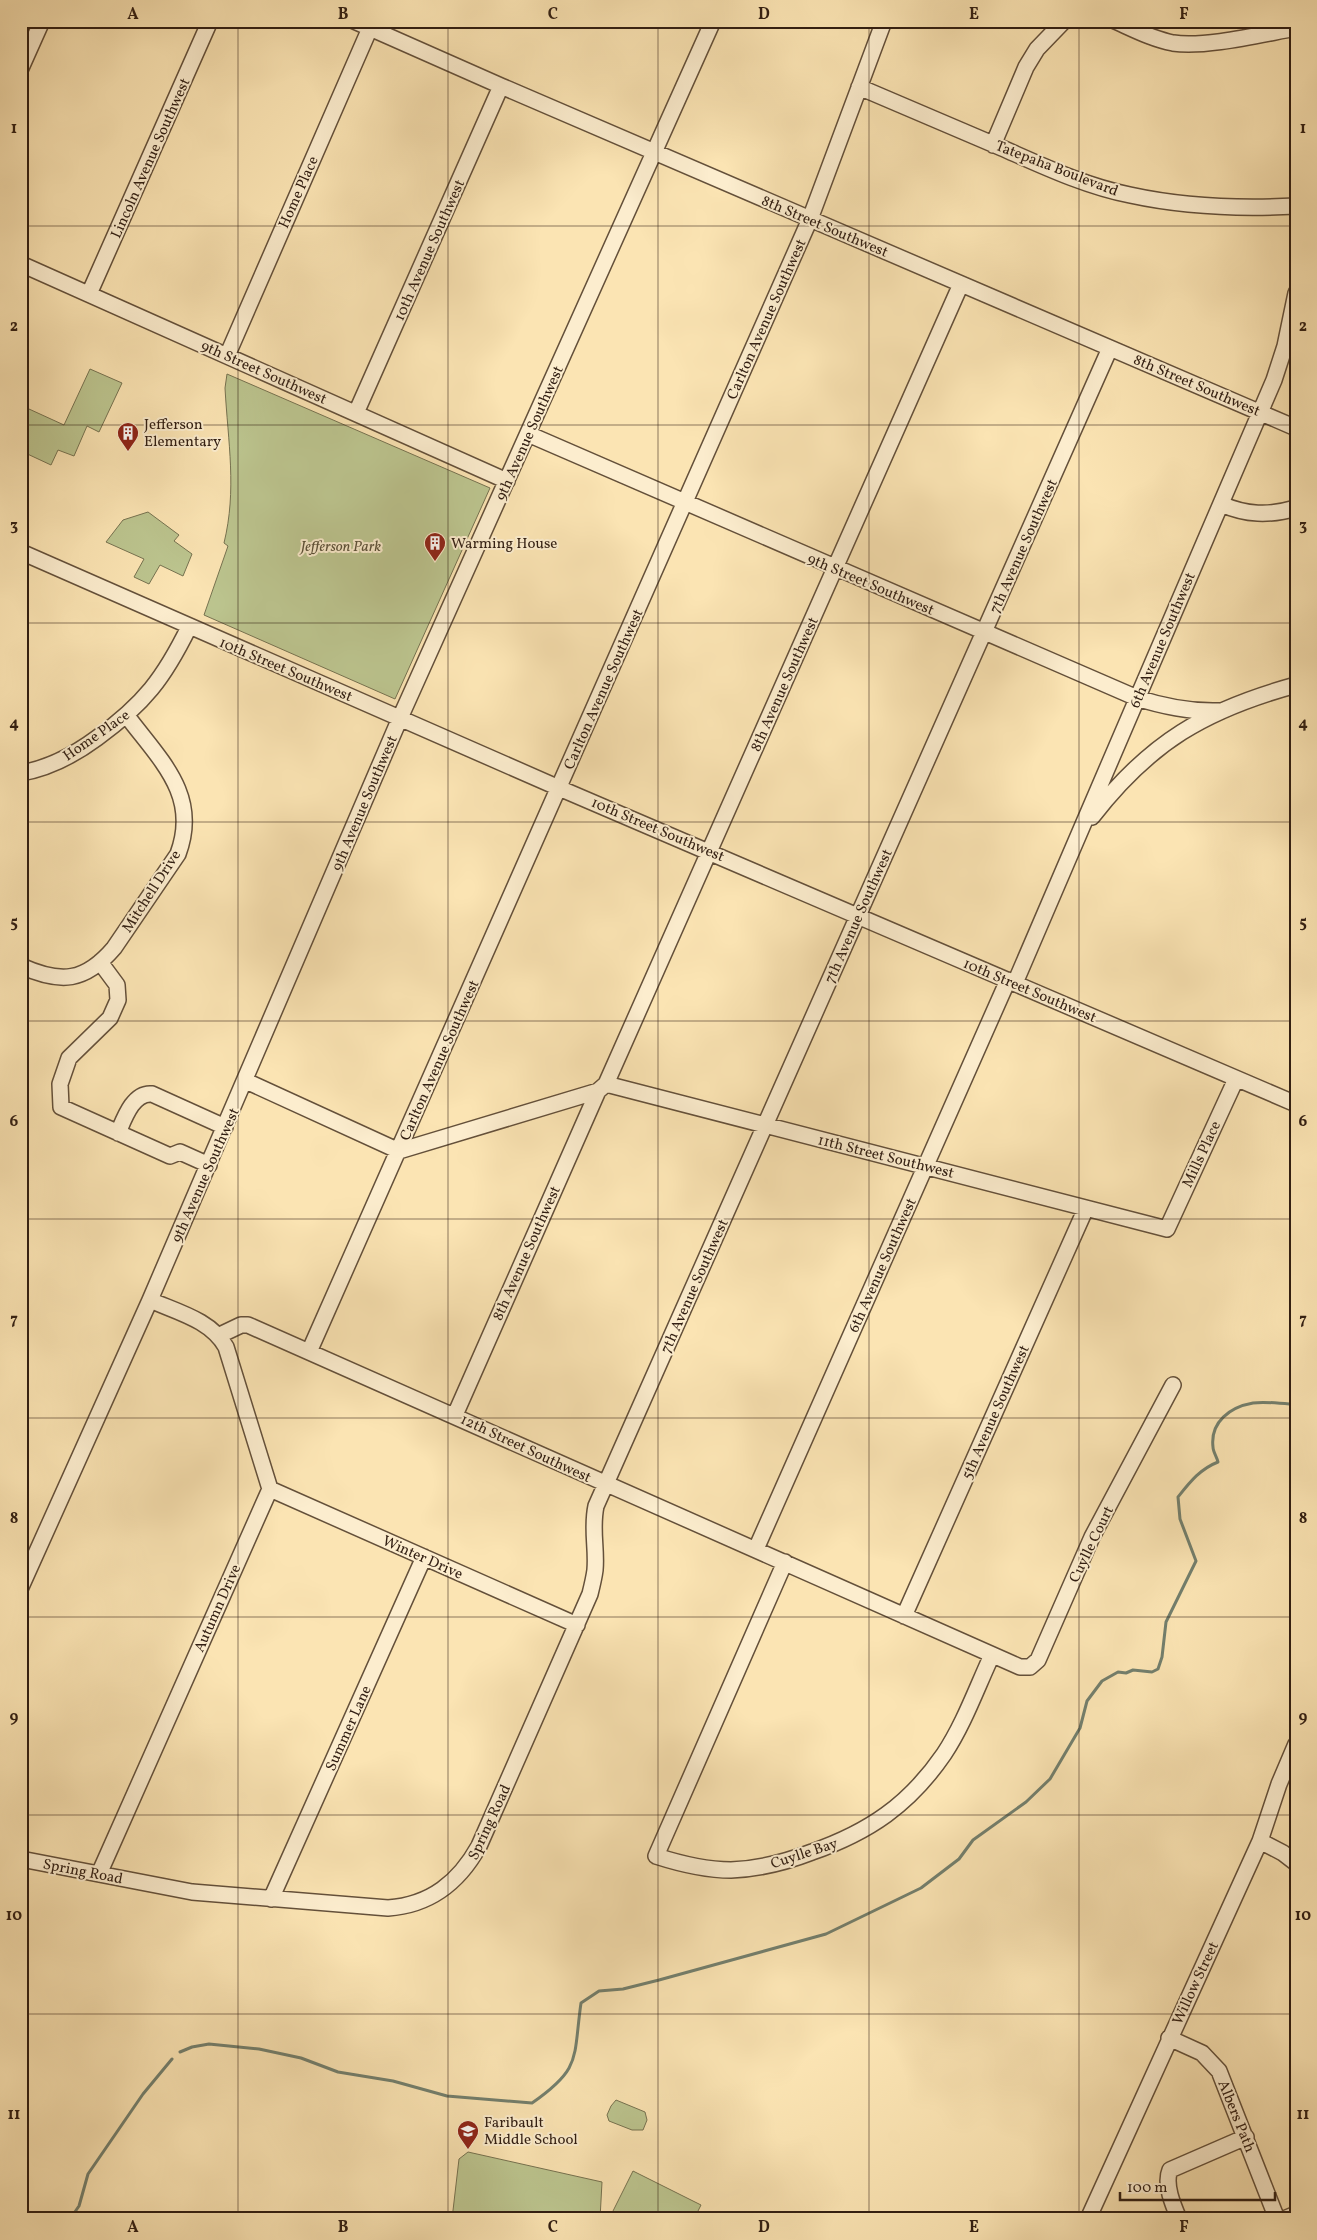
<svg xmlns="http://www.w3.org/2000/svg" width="1317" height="2240" font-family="Vollkorn,serif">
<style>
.green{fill:#bcc58f;stroke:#767250}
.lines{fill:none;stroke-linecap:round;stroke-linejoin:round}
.stream{stroke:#737f6d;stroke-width:3}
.minor-casing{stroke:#64503a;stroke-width:18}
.minor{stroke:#fcedce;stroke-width:15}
.grid{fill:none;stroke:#311e12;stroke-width:1;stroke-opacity:0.55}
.labels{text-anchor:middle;stroke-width:4;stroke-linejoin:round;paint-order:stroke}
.street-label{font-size:15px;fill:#311e12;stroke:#fcedce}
.poi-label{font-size:15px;fill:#311e12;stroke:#fcedce;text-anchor:start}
.park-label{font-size:15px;font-style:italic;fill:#5b5038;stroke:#fcedce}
.neatline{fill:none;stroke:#311e12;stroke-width:2}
.grid-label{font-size:16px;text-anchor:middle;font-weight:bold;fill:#311e12}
</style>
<rect width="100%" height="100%" fill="#fbe4b3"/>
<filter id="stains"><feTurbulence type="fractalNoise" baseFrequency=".004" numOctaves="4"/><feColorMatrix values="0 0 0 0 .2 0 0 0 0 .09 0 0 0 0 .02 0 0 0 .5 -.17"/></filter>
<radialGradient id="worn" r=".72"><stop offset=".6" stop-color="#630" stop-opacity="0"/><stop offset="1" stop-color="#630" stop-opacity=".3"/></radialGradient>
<path class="green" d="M21,320C33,334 28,348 21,364V352L25,342Z
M90,369L122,383L99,432L87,426L74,456L58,450L51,465L21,451V426L29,409L64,425Z
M227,374L490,488L395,699L204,615L228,546L224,543C237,490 228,442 225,388Z
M148,512L179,535L174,541L192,554L183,576L160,565L149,584L134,577L144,559L106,542L123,520Z
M616,2100L645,2112L647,2120L643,2130H632L609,2121L607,2115L611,2106Z
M468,2152L602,2182L600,2219H452L459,2159Z
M633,2171L701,2205L694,2219H609Z"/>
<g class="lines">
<path class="stream" d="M180,2052L192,2047L209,2044L259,2049L301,2058L338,2072L393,2081L447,2096L532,2103C582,2068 573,2059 581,2003L599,1991L623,1989L659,1980L826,1934L921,1888L959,1859L973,1840L1026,1802L1050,1779L1080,1728L1087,1701L1102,1681L1118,1672L1126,1673L1133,1670L1152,1672L1158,1669L1162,1657L1166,1622L1196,1561L1180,1519L1178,1497C1190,1482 1200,1469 1218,1462C1217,1457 1213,1452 1213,1447C1210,1422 1230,1407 1253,1403C1266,1401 1282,1404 1296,1404
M70,2219L79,2206L88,2174L143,2094L172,2059"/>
<g class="minor-casing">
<path id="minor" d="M354,21L501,86L1296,428
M1115,21C1133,29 1152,39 1173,43C1205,48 1262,34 1296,28
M21,68L42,21
M859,87C907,107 954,128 1002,148C1043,166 1085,186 1130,195C1185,207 1240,209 1296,206
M993,145L1026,67L1037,49L1064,21
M21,264L507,481
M89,294L210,21
M227,356L370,28
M356,413L501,86
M528,434L1137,698C1165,707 1190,712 1219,711
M1221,504C1246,515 1269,516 1296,508
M21,552L559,788L1296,1104
M21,773C50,768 74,755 97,738C144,704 164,678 189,627
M1092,817C1150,742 1205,710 1296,685
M100,962L117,985L118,1000L110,1018L69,1058L60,1084L61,1107L170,1156L180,1152L209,1165
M21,966C61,984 85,982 114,948L178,854C200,795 160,760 127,716
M1015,983L1274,380L1285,346L1296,293
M246,1081L399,1151L598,1091
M606,1084L1167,1229L1236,1079
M118,1133C124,1119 133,1092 152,1094L225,1127
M220,1335L241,1325H248L1020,1667H1030L1038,1660L1092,1537L1173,1385
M309,1352L810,219L884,21
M455,1415L598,1091L606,1084L961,284
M270,1489L577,1625
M756,1549L1008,980
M785,1562L656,1856C681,1864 705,1870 731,1870C759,1869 786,1862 812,1852C869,1832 909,1805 944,1754C964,1724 977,1687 992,1655
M21,1587L150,1300L400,718L713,21
M904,1616L1086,1208
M1260,1841L1283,1853L1296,1863
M21,1859L192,1892L388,1908C431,1905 459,1882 479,1846L590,1594C592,1586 594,1578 595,1570C597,1548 591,1529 596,1506L1110,348
M99,1874L270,1489L226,1347C211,1320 177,1312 150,1300
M271,1899L424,1557
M1169,2038L1202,2053L1219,2071L1277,2219
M1088,2219L1260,1841L1279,1784L1296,1744
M1179,2219C1173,2205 1164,2184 1170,2170L1246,2137
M1284,2219L1296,2214"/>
</g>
<use href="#minor" class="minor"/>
</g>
<path class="grid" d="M238,21V2219M448,21V2219M658,21V2219M869,21V2219M1079,21V2219M21,226H1296M21,425H1296M21,623H1296M21,822H1296M21,1021H1296M21,1219H1296M21,1418H1296M21,1617H1296M21,1815H1296M21,2014H1296"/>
<defs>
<g id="building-pin" transform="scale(1.125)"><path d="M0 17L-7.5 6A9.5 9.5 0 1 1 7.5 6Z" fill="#8f2418" stroke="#fcedce"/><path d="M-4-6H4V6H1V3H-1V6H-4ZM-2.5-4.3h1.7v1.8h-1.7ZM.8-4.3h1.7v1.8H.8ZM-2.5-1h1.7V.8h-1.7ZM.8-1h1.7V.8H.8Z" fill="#fff"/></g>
<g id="school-pin" transform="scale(1.125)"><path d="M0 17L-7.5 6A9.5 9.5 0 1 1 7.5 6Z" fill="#8f2418" stroke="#fcedce"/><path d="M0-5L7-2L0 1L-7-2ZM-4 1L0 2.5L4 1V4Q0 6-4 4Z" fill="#fff"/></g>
</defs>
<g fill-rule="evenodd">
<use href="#building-pin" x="128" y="433"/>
<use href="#building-pin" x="435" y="543"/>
<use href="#school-pin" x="468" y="2131"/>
</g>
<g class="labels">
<g class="street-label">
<text transform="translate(150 158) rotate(-66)" y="5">Lincoln Avenue Southwest</text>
<text transform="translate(1057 168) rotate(21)" y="5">Tatepaha Boulevard</text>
<text transform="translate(298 192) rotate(-66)" y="5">Home Place</text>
<text transform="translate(825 226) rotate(23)" y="5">8th Street Southwest</text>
<text transform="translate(429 250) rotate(-66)" y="5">10th Avenue Southwest</text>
<text transform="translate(766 319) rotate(-66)" y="5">Carlton Avenue Southwest</text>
<text transform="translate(264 372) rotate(24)" y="5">9th Street Southwest</text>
<text transform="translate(1197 385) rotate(23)" y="5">8th Street Southwest</text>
<text transform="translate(529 433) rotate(-66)" y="5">9th Avenue Southwest</text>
<text transform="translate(1023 546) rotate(-66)" y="5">7th Avenue Southwest</text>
<text transform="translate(871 584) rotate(23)" y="5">9th Street Southwest</text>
<text transform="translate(1162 640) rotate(-67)" y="5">6th Avenue Southwest</text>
<text transform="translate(286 669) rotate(23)" y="5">10th Street Southwest</text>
<text transform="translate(784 684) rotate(-66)" y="5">8th Avenue Southwest</text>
<text transform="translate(603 689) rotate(-66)" y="5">Carlton Avenue Southwest</text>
<text transform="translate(96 735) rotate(-35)" y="5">Home Place</text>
<text transform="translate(364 803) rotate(-67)" y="5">9th Avenue Southwest</text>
<text transform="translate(658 829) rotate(23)" y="5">10th Street Southwest</text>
<text transform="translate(151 891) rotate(-57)" y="5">Mitchell Drive</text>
<text transform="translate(858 916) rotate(-66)" y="5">7th Avenue Southwest</text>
<text transform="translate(1030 990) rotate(23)" y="5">10th Street Southwest</text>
<text transform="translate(439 1060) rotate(-66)" y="5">Carlton Avenue Southwest</text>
<text transform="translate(1201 1154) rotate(-65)" y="5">Mills Place</text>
<text transform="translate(886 1156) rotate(14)" y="5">11th Street Southwest</text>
<text transform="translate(205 1175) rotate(-66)" y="5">9th Avenue Southwest</text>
<text transform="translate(526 1253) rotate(-66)" y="5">8th Avenue Southwest</text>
<text transform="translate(882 1265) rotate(-66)" y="5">6th Avenue Southwest</text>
<text transform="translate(694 1286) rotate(-66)" y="5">7th Avenue Southwest</text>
<text transform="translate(995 1412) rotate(-66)" y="5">5th Avenue Southwest</text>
<text transform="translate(526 1448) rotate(25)" y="5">12th Street Southwest</text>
<text transform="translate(1091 1544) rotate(-64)" y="5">Cuylle Court</text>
<text transform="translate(423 1557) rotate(24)" y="5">Winter Drive</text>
<text transform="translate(217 1608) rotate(-66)" y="5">Autumn Drive</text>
<text transform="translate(348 1728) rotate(-66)" y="5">Summer Lane</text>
<text transform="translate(489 1822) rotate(-65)" y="5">Spring Road</text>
<text transform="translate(804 1853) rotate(-18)" y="5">Cuylle Bay</text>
<text transform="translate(83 1871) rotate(11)" y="5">Spring Road</text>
<text transform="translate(1195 1983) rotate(-65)" y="5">Willow Street</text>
<text transform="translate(1237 2116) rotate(68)" y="5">Albers Path</text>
</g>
<g class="poi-label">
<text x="144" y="429">Jefferson<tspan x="144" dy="17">Elementary</tspan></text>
<text x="451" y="548">Warming House</text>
<text x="484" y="2127">Faribault<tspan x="484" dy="17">Middle School</tspan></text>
</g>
<g class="park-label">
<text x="341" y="551">Jefferson Park</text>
</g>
</g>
<rect width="1317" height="2240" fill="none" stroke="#fbe4b3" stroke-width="55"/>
<path d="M1120 2192v8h155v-8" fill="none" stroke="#311e12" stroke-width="2.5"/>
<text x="1127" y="2192" font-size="15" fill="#311e12" stroke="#fcedce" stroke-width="4" paint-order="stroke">100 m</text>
<rect x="28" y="28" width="1262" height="2184" class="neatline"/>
<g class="grid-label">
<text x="133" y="19">A</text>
<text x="343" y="19">B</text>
<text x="553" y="19">C</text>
<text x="764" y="19">D</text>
<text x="974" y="19">E</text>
<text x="1184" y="19">F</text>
<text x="14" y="133">1</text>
<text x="1303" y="133">1</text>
<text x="14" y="331">2</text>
<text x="1303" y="331">2</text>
<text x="14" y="530">3</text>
<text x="1303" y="530">3</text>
<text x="14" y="728">4</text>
<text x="1303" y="728">4</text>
<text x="14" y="927">5</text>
<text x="1303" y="927">5</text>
<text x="14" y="1126">6</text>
<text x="1303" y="1126">6</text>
<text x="14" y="1324">7</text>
<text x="1303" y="1324">7</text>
<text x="14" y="1523">8</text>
<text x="1303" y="1523">8</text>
<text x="14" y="1722">9</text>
<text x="1303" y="1722">9</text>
<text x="14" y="1920">10</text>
<text x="1303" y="1920">10</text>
<text x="14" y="2119">11</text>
<text x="1303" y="2119">11</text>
<text x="133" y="2232">A</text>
<text x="343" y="2232">B</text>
<text x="553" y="2232">C</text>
<text x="764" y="2232">D</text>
<text x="974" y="2232">E</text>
<text x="1184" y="2232">F</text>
</g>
<rect width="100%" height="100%" filter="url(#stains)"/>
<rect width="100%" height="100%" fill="url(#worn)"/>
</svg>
